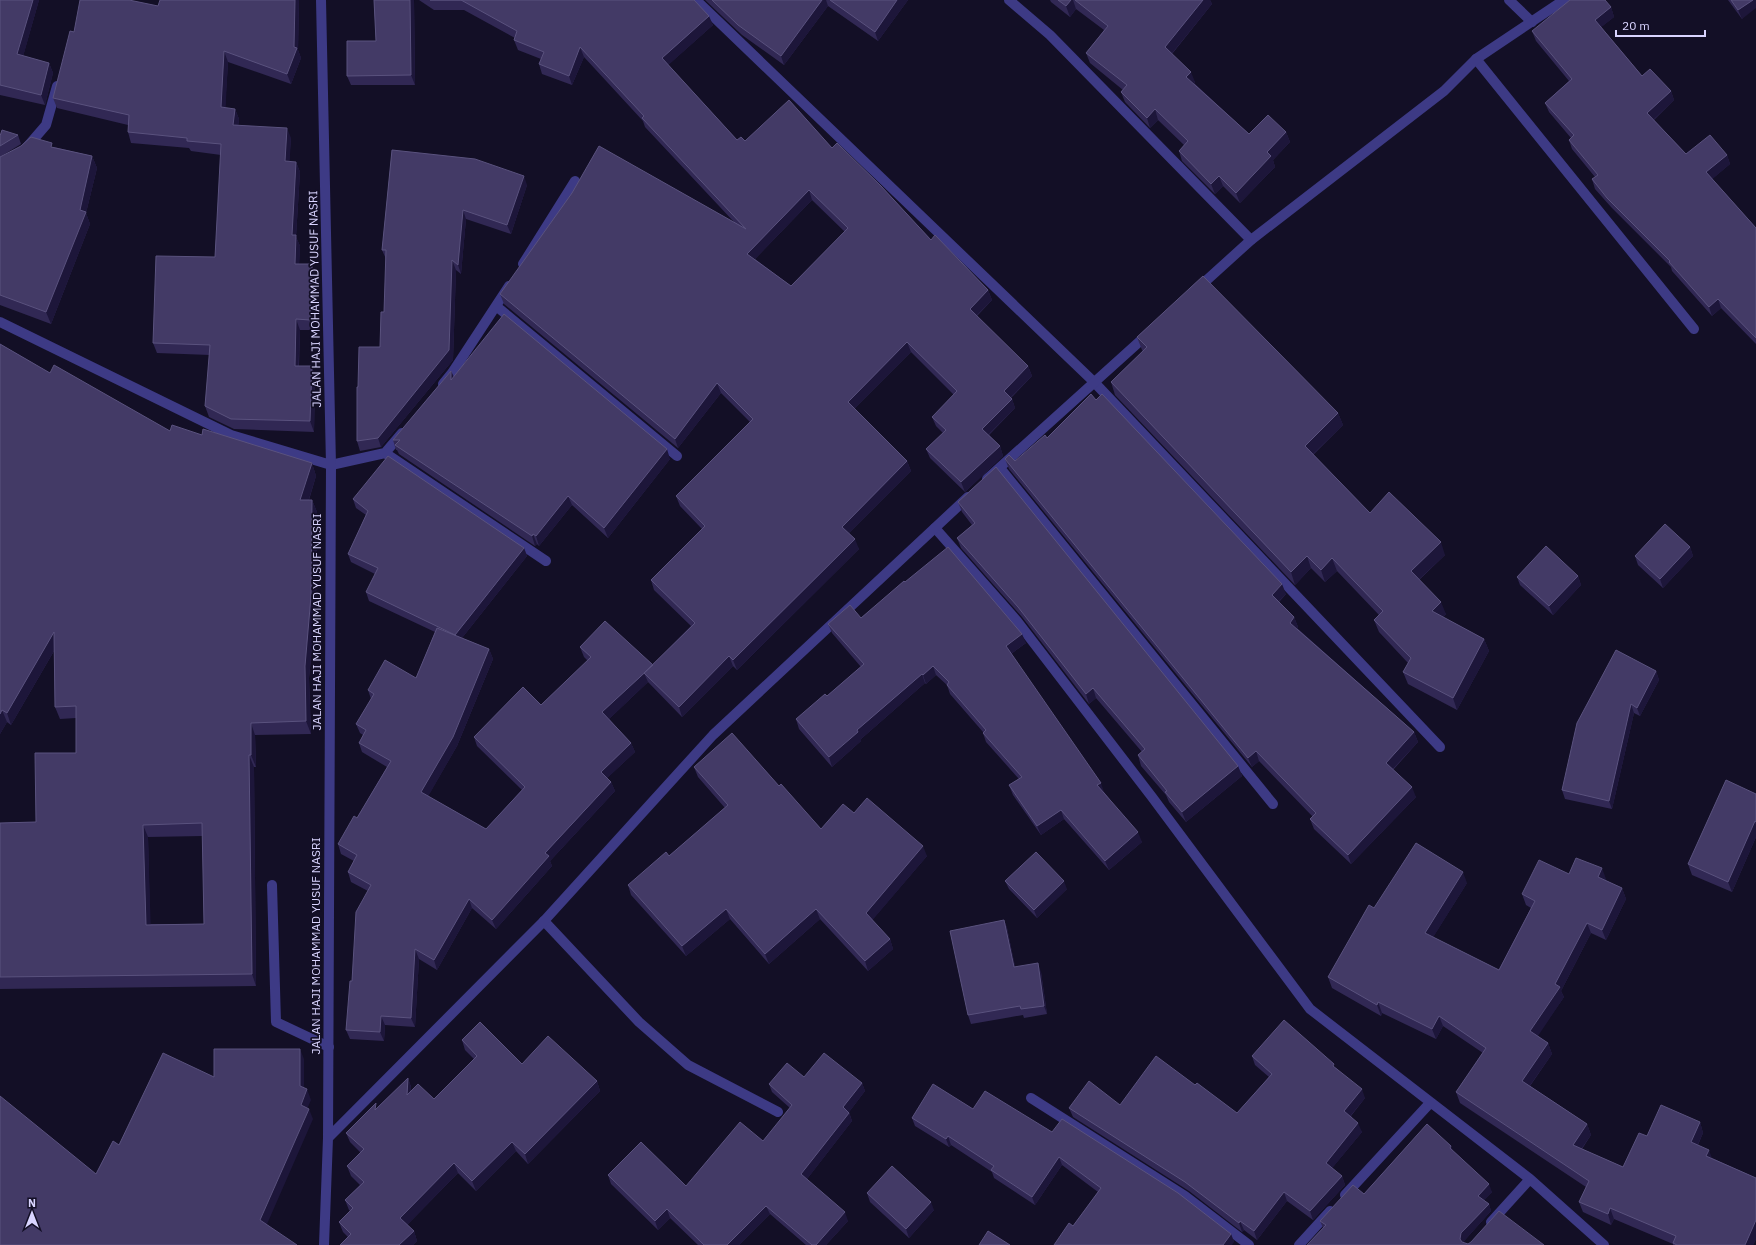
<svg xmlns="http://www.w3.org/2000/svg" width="1756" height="1245" font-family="'IBM Plex Sans',sans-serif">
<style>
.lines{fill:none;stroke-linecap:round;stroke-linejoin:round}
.service{stroke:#3d3a85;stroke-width:10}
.minor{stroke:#3d3a85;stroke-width:10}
.tertiary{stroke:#3d3a85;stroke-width:10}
.wall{fill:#312854;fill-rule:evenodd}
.shaded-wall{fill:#1d163a}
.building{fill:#433a66;stroke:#5a527e;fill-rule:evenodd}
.labels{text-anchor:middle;stroke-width:3.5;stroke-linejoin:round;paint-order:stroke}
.street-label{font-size:12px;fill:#d9d4ff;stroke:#130f26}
</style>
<rect width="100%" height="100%" fill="#130f26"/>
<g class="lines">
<path class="service" d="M272,885L276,1022L329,1047"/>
<path class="minor" d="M696,0L1094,382L1440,747
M1009,0L1050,35L1251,240
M1509,0L1532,22
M1476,59L1694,329
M27,147L46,125L57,86
M523,264L575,181
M496,306L677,456
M443,384L452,373L509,286
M385,453L546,561
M331,465L385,453L402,433
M1000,468L1273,804
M935,528L1017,621L1152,797L1310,1009L1530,1179L1604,1245
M544,921L639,1022L688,1065L778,1112
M1031,1098L1185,1196L1249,1245
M1345,1195L1430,1103
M1491,1222L1530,1179
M1299,1245L1330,1211"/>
<path class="tertiary" d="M321,0L331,465L328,1138L324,1245
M1198,288L1251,240L1444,91L1476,59L1564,0
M0,322L231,435L331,465
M987,479L1149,333
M328,1138L544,921L713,735L968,497"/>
</g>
<path class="wall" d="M0,0H39L23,56L49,63L53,73L45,105L0,95Z
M299,0L298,50L301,58L291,84L228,62L225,108L235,109L239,119L238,126L291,138L289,162H296L300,172L296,237L300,246L299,264H312L315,275L313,330H300L299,366H312L315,377L314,432L234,429L209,417L205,406L210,355L157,353L153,343L215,257L221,155L191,151L189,148L131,143L128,132V125L57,108L53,98L74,32L158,6Z
M374,0H414L415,85H351L347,76L376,41Z
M419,0H694L713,25L668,65L737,140L832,148L931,240L988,290L992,300L977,316L1028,366L1032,376L1011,398L1012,399L1015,408L989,435L1000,446L1003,456L965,492L930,458L926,449L943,433L936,426L932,417L954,395L911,352L854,409L907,461L911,471L849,533L859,549L737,670L733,666L682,717L648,682L609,719L631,743L635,752L607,778L611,782L615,791L550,861L552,866L496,929L472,908L437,970L419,959L415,1027L385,1025L384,1041L350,1039L346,1030L352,981L368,891L351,882L348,872L354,861L341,854L338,844L357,818L387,767L362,752L359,743L363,735L360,733L356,724L371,699L368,690L416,678L435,632L369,601L366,592L375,574L351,562L348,554L366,515L356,508L353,499L524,548L527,556L462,638L489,649L493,659L457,746L428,796L486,829L522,790L477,746L474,737L541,705L588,661L584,657L580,647L653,665L691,626L654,590L651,580L702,529L680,506L676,496L750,422L721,393L678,448L504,304L500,294L734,222L645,127L643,121L584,57L572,85L542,74L539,64L541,59L518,50L514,40L515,38L464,10H434ZM812,200L845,232L791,286L755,259Z
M705,0H908L878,41L828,6L784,65L742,35Z
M1050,0H1210L1212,4L1172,54L1195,82L1194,83L1249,134L1286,132L1290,142L1273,160L1275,167L1240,203L1223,186L1215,194L1182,161L1179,151L1184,145L1158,120L1150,128L1125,102L1121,92L1123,90L1090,63L1086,53L1104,30L1076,9L1070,17L1051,2Z
M1728,0H1756L1742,19Z
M1611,7L1614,17L1601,27L1642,76L1671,91L1674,100L1654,120L1686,154L1727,155L1730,164L1712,179L1756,228V344L1721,308L1712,316L1672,271L1671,267L1611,207L1595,189L1592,179L1595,177L1572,149L1569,140L1571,138L1549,112L1545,103L1569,81L1536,41L1532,31Z
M18,135L21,144L0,157V136Z
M54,147L92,156L97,168L86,213L90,224L51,324L0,305V157Z
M392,150L527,185L511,234L466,219L461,274L456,270L453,360L381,447L360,451L357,441L358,387L380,347L384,312L386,259L382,250Z
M1137,337L1338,413L1343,425L1313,455L1370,513L1445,555L1419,580L1446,614L1443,617L1484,639L1489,651L1457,710L1408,684L1403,672L1408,663L1379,632L1374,620L1379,615L1337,571L1325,582L1311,568L1295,585L1115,395L1111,382L1143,351L1142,350Z
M0,344L50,373L170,431L202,435L312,463L316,476L309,500H312L317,512L316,608L309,678L311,734L255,735L256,767H254L256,986L0,989V823L36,822L76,753V718L60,719L55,707L54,651L11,725L7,722L0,734ZM203,836L204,924H150L148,837Z
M451,371L454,377L670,459L608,538L572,505L539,546L537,544L535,546L399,454L397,450H396L393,440Z
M1047,438L1286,594L1279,602L1294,617L1298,627L1297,628L1414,732L1418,742L1393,770L1416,797L1351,864L1314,829L1310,819L1313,817L1259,761L1252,767L1009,469L1005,459L1015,461Z
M958,502L1238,766L1242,776L1186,822L1169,802L1166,795L1141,766L1138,755L1142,752L1096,698L1089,704L1022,617L961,548L957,538L972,525L962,512Z
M1690,547L1693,556L1663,588L1638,565L1635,556Z
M1578,576L1581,585L1553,615L1520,585L1517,577Z
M905,582L1026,643L1011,654L1104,792L1142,842L1109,870L1064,819L1041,835L1013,795L1009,785L1019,779L986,742L983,733V732L950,694L947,685L936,675L926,684L925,683L861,739V741L832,767L799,729L796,719L827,696L861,667L832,633L828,624L861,618Z
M1656,671L1659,680L1640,716L1634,713L1612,809L1565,799L1562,790Z
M694,767L779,786L821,829L854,813L927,856L872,920L890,939L893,949L868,971L820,919L769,964L730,919L686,956L631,895L628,885L669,856L725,808L698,777Z
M1756,794V837L1732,892L1692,875L1688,864Z
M1569,874L1606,879L1605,880L1622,888L1626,899L1606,940L1591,933L1561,991L1564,997L1537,1036L1548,1043L1552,1054L1530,1086L1587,1124L1591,1135L1582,1149L1623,1167L1647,1136L1700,1122L1703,1133L1698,1145L1712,1158L1756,1178V1239L1753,1245H1673V1244L1614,1219L1611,1225L1583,1212L1579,1202L1586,1187L1460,1103L1456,1092L1483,1053L1443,1026L1436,1039L1382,1013L1381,1016L1332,988L1328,977L1374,908L1467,883L1433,937L1499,970L1531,908L1526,905L1522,894Z
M1005,881L1067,889L1037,918L1009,889Z
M1004,920L1007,928L1015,967L1041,972L1047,1014L1024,1018L1023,1015L971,1024L968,1015Z
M462,1040L522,1064L597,1081L600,1091L528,1164L516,1151L476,1191L458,1173L407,1225L414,1231L417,1241L413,1245H340L348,1237L343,1232L339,1222L350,1211L349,1210L345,1200L360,1185L351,1176L347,1166L361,1153L350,1142L346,1133L377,1108L408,1078L411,1087V1090L434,1099L474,1059L465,1050Z
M1252,1056L1336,1068L1365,1098L1351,1116L1362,1132L1332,1168L1342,1176L1345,1185L1313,1220L1287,1201L1257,1240L1244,1230L1242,1232L1189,1191L1073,1117L1069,1108L1120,1105L1237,1113L1269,1077L1255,1065Z
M804,1077L862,1083L865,1091L849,1112L852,1121L807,1179L848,1221L826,1245H806L770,1214L739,1245H698L670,1218L658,1230L611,1184L608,1175L686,1186L763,1141L790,1108L772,1092L769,1084Z
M973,1109L1052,1132L1231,1234L1234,1242L1073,1226L1098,1192L1062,1165L1035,1205L994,1178L992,1172L951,1145L949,1147L915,1126L912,1118Z
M1454,1152L1492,1192L1484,1200L1489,1204L1491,1211L1464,1241V1243L1468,1244L1307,1245L1323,1228L1320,1221L1364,1194Z
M867,1193L934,1210L909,1238L870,1202Z"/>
<path class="shaded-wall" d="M33,0H39L21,64L17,54Z
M295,0H299L298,50L301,58L291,84L287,74L294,47Z
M410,0H414L415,85L411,75Z
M822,0H826L828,6L784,65L781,56Z
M897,0H908L878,41L875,32Z
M1071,0H1073L1076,9L1070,17L1066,6Z
M1203,0H1210L1212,4L1169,57L1165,47Z
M1753,0H1756V8L1742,19L1738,10Z
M1611,7L1614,17L1599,29L1595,20Z
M709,16L713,25L665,68L662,58Z
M580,47L584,57L572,85L569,76Z
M224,51L228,62L225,118L221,107Z
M49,63L53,73L45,105L41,95Z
M1191,72L1195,82L1190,87L1186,77Z
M1671,91L1674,100L1651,122L1647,113Z
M235,109L239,119L237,136L233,125Z
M1155,109L1158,120L1150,128L1147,118Z
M287,128L291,138L289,172L285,161Z
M1286,132L1290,142L1273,160L1275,167L1240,203L1236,193L1267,152Z
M1727,155L1730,164L1709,182L1706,172Z
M92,156L97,168L86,213L90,224L51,324L46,312L80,210Z
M296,162L300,172L296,237L300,246L299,274L295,264L292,235Z
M524,176L527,185L511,234L507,225Z
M1219,176L1223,186L1215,194L1211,184Z
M809,190L812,200L751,263L747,254Z
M463,210L466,219L461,274L458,265Z
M452,260L456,270L453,360L381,447L378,438Z
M312,264L315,275L313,330L310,320Z
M988,290L992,300L973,319L970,309Z
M1718,299L1721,308L1712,316L1709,307Z
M296,319L300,330L298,376L295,366Z
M907,342L911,352L851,412L848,402Z
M312,366L315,377L314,432L310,421Z
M1028,366L1032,376L1007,401L1004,391Z
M451,371L455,380H451Z
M717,383L721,393L678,448L675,439Z
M1012,399L1015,408L985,438L982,429Z
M1338,413L1343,425L1309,458L1305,446Z
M1000,446L1003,456L965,492L961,482Z
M667,449L670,459L608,538L604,528Z
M907,461L911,471L846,536L842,527Z
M312,463L316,476L305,512L300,500Z
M568,496L572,505L539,546L536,536Z
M312,500L317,512L316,608L309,678L311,734L306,721L305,666Z
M533,534L537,544L535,546L532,536Z
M855,539L859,549L737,670L733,660Z
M1441,542L1445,555L1415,583L1411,571Z
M1690,547L1693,556L1663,588L1660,579Z
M524,548L527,556L458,643L455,635Z
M1307,556L1311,568L1295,585L1291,572Z
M1332,558L1337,571L1325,582L1321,570Z
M1578,576L1581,585L1553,615L1549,606Z
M1282,584L1286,594L1275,605L1272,595Z
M1441,602L1446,614L1436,623L1432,611Z
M1294,617L1298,627L1294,632L1290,623Z
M54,632L58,644L11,725L7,713Z
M1022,634L1026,643L1009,655L1006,646Z
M1484,639L1489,651L1457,710L1453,698Z
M489,649L493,659L457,746L425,802L421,792Z
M729,656L733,666L682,717L679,707Z
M653,665L644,673L648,682L606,722L602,712Z
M933,666L936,675L926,684L923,675Z
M1656,671L1659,680L1640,716L1637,708Z
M922,674L925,683L861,739V741L832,767L829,757L857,730Z
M1093,688L1096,698L1089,704L1086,694Z
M1631,704L1634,713L1612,809L1609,801Z
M2,710L7,722L0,734V714Z
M251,723L255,735L256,767L251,755Z
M1414,732L1418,742L1389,773L1386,763Z
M631,743L635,752L604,781L601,772Z
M1256,751L1259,761L1252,767L1248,758Z
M249,755L254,767L256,986L252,974Z
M1238,766L1242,776L1186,822L1182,812Z
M611,782L615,791L550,861L552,866L496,929L492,920L545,853Z
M1101,783L1104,792L1101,794L1097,785Z
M1412,787L1416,797L1351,864L1348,855Z
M1061,810L1064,819L1041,835L1037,826Z
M1755,821L1756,825V837L1732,892L1728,882Z
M143,825L148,837L151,937L146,925Z
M1138,832L1142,842L1109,870L1105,861Z
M923,846L927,856L870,923L866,913Z
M1602,868L1606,879L1602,887L1598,877Z
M1463,872L1467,883L1429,944L1425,933Z
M1064,881L1067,889L1037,918L1034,910Z
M1622,888L1626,899L1606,940L1602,930Z
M469,899L472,908L437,970L434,960Z
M726,909L730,919L686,956L682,946Z
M816,909L820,919L769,964L765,954Z
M1004,920L1007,928L1017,975L1014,967Z
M1587,923L1591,933L1561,991L1564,997L1534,1042L1530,1031L1555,984Z
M890,939L893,949L868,971L865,961Z
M415,949L419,959L415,1027L411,1018Z
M1038,963L1041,972L1047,1014L1044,1006Z
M1378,1002L1382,1013L1381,1016L1377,1005Z
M381,1016L385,1025L384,1041L380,1032Z
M1439,1016L1443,1026L1436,1039L1432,1029Z
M1548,1043L1552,1054L1526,1091L1522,1081Z
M300,1049L304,1059V1097L300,1086Z
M408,1078L411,1087L410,1105L407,1095Z
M597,1081L600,1091L528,1164L525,1154Z
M862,1083L865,1091L846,1116L843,1107Z
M307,1089L311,1100L304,1116L301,1105Z
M1362,1089L1365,1098L1347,1120L1344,1111Z
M309,1109L313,1119L264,1231L260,1220Z
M849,1113L852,1121L804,1183L801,1174Z
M1700,1122L1703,1133L1694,1153L1691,1142Z
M1358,1123L1362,1132L1329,1172L1326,1163Z
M1587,1124L1591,1135L1577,1155L1573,1145Z
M948,1136L951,1145L949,1147L946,1139Z
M512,1142L516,1151L476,1191L472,1181Z
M1451,1146L1454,1153L1450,1148Z
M1709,1150L1713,1161L1706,1156Z
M1059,1157L1062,1165L1035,1205L1032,1197Z
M454,1163L458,1173L404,1228L400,1218Z
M1342,1176L1345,1185L1313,1220L1310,1211Z
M1489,1184L1492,1192L1481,1204L1478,1196Z
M1284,1192L1287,1201L1257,1240L1254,1231Z
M931,1202L934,1210L909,1238L906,1229Z
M1489,1204L1491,1211L1464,1241L1463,1245L1460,1239L1461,1233Z
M766,1206L770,1214L739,1245H727Z
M1610,1208L1614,1219L1611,1225L1608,1214Z
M667,1209L670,1218L658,1230L655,1221Z
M845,1212L848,1221L826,1245H816Z
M1756,1220V1239L1753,1245H1745Z
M1240,1221L1244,1230L1242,1232L1239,1223Z
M414,1231L417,1241L413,1245H399Z
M1231,1234L1234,1242L1232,1245H1223Z"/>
<path class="building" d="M0,0H33L17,54L49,63L41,95L0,85Z
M80,0H129L158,6L160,0H295L294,47L297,48L287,74L224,51L221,107L235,109L233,125L287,128L285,161L296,162L292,235H296L295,264H312L310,320L296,319L295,366H312L310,421L231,419L205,406L210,345L153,343L156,256L215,257L221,144L187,141V138L128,132L129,115L53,98L70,31L74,32Z
M374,0H410L411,75L347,76V41H376Z
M430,0H694L709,16L662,58L737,140L741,137L745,141L789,100L832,148L837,143L881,186L931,240L935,235L988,290L970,309L1028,366L1004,391L1012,399L982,429L1000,446L961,482L926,449L946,430L932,417L957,391L907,342L848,402L907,461L842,527L855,539L733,660L729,656L679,707L644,673L695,623L651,580L705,526L676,496L753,419L717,383L675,439L500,294L572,193L599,146L746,229L642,118L644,116L580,47L569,76L539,64L544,52L514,40L517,31L461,0ZM809,190L848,228L791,286L747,254Z
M712,0H822L781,56L738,25Z
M830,0H897L875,32Z
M1058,0H1071L1066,6Z
M1075,0H1203L1165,47L1191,72L1186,77L1249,134L1268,115L1286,132L1267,152L1271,156L1236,193L1219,176L1211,184L1179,151L1188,141L1155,109L1147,118L1121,92L1127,85L1086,53L1108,26Z
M1570,0H1605L1611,7L1595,20L1642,76L1650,69L1671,91L1647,113L1686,154L1710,135L1727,155L1706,172L1756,228V338L1718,299L1709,307L1669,262L1670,261L1607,198L1592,179L1598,175L1569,140L1574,135L1545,103L1572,79L1532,31Z
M1731,0H1753L1738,10Z
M2,130L18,135L0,146V136Z
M31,137L52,143L51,147L92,156L80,210L86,212L46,312L0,295V157L21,146Z
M392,150L475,159L524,176L507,225L463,210L458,265L452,260L449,350L378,438L357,441V387H358L359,347H380L381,312H384L386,250H382Z
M1203,276L1338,413L1305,446L1370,513L1389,492L1441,542L1411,571L1441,602L1432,611L1484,639L1453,698L1403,672L1411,658L1374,620L1383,611L1332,558L1321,570L1307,556L1291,572L1111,382L1147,347L1137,337Z
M504,314L667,449L604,528L568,496L536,536L533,534L532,536L395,445L400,440H393L451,371V380Z
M0,344L50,373L54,365L170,431L172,425L202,435L203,429L312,463L300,500H312L311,596L305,666L306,721L251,723V755H249L252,974L0,977V823L36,822L35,753H76V706L55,707L54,632L7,713L2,710L0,714ZM202,823L204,924L146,925L143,825Z
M1091,394L1096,400L1102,394L1282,584L1272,595L1294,617L1290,623L1414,732L1386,763L1412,787L1348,855L1310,819L1316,813L1256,751L1248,758L1005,459L1009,455L1015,461L1045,435L1047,438Z
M388,456L524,548L455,635L366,592L378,568L348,554L368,511L353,499Z
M996,467L1238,766L1182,812L1165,792L1167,791L1138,755L1145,749L1093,688L1086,694L1018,607L957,538L975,523L958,502Z
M1665,524L1690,547L1660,579L1635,556Z
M1546,546L1578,576L1549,606L1517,577Z
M948,547L1022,634L1006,646L1101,783L1097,785L1138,832L1105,861L1061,810L1037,826L1009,785L1022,777L983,733L986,730L947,685L949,682L933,666L923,675L922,674L857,730L858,732L829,757L796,719L825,694L827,696L864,664L828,624L850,605L861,618L904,581L905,582Z
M605,621L653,665L602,712L631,743L601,772L611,782L545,853L549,856L492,920L469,899L434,960L415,949L411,1018L381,1016L380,1032L346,1030L350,981H352L356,912L371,885L348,872L357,855L338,844L354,816L357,818L391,761L359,743L366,730L356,724L374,694L368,690L385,660L416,678L437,628L489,649L453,737L421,792L486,829L525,787L474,737L523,687L541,705L591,657L580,647Z
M1616,650L1656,671L1637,708L1631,704L1609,801L1562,790L1577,723Z
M732,733L779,786L781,784L821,829L843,804L854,813L867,798L923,846L866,913L890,939L865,961L816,909L765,954L726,909L682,946L628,885L666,852L669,856L728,805L694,767Z
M1726,780L1756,794V822L1755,821L1728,882L1688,864Z
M1416,843L1463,872L1425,933L1499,970L1535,901L1522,894L1539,860L1569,874L1576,858L1602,868L1598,877L1622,888L1602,930L1587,923L1555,984L1560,987L1530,1031L1548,1043L1522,1081L1587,1124L1573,1145L1623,1167L1639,1133L1647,1136L1661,1105L1700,1122L1691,1142L1709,1150L1706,1156L1756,1178V1220L1745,1245H1677L1673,1243L1676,1236L1610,1208L1608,1214L1579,1202L1589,1181L1456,1092L1486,1048L1439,1016L1432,1029L1378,1002L1377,1005L1328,977L1369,905L1374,908Z
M1036,852L1064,881L1034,910L1005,881Z
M1004,920L1014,967L1038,963L1044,1006L1021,1009L1020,1006L968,1015L950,931Z
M1284,1020L1334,1064L1333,1066L1362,1089L1344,1111L1358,1123L1326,1163L1342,1176L1310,1211L1284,1192L1254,1231L1240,1221L1239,1223L1185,1182L1069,1108L1089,1081L1120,1105L1156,1056L1195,1085L1197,1083L1237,1113L1272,1074L1252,1056Z
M480,1022L522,1064L548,1036L597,1081L525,1154L512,1142L472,1181L454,1163L400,1218L414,1231L399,1245H340L351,1234L339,1222L353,1208L345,1200L364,1182L347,1166L364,1149L346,1133L376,1103L375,1110L408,1078L407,1095L418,1084L434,1099L477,1056L462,1040Z
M214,1049H300V1086L307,1089L301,1105L309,1109L260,1220L297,1245H0V1096L96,1174L113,1141L119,1145L163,1053L214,1077Z
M824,1053L862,1083L843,1107L849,1113L801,1174L845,1212L816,1245H812L766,1206L727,1245H704L667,1209L655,1221L608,1175L641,1142L686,1186L740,1122L763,1141L792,1105L769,1084L787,1063L804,1077Z
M933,1084L973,1109L985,1091L1052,1132L1062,1119L1178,1193L1231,1234L1223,1245H1054L1069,1223L1073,1226L1101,1188L1059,1157L1032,1197L991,1170L994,1166L948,1136L946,1139L912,1118Z
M1427,1124L1451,1146L1450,1148L1489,1184L1478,1196L1489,1204L1461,1233L1460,1239L1462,1242L1468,1244L1471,1242L1499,1211L1544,1245H1307L1326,1225L1320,1221L1353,1185L1364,1194Z
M892,1166L931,1202L906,1229L867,1193Z
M988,1231L1010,1245H979Z"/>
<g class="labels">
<g class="street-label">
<text transform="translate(315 299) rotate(-91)" y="4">JALAN HAJI MOHAMMAD YUSUF NASRI</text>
<text transform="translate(317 622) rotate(-90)" y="4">JALAN HAJI MOHAMMAD YUSUF NASRI</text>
<text transform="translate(316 946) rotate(-90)" y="4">JALAN HAJI MOHAMMAD YUSUF NASRI</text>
</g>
</g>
<g transform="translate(32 1213)" stroke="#130f26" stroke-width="3" paint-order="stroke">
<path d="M0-3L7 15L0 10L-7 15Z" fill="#d9d4ff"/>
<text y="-6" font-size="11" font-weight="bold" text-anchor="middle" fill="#d9d4ff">N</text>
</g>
<path d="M1616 30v6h89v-6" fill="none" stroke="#d9d4ff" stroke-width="2"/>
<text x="1622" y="30" font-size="12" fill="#d9d4ff" stroke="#130f26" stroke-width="3" paint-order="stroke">20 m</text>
</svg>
